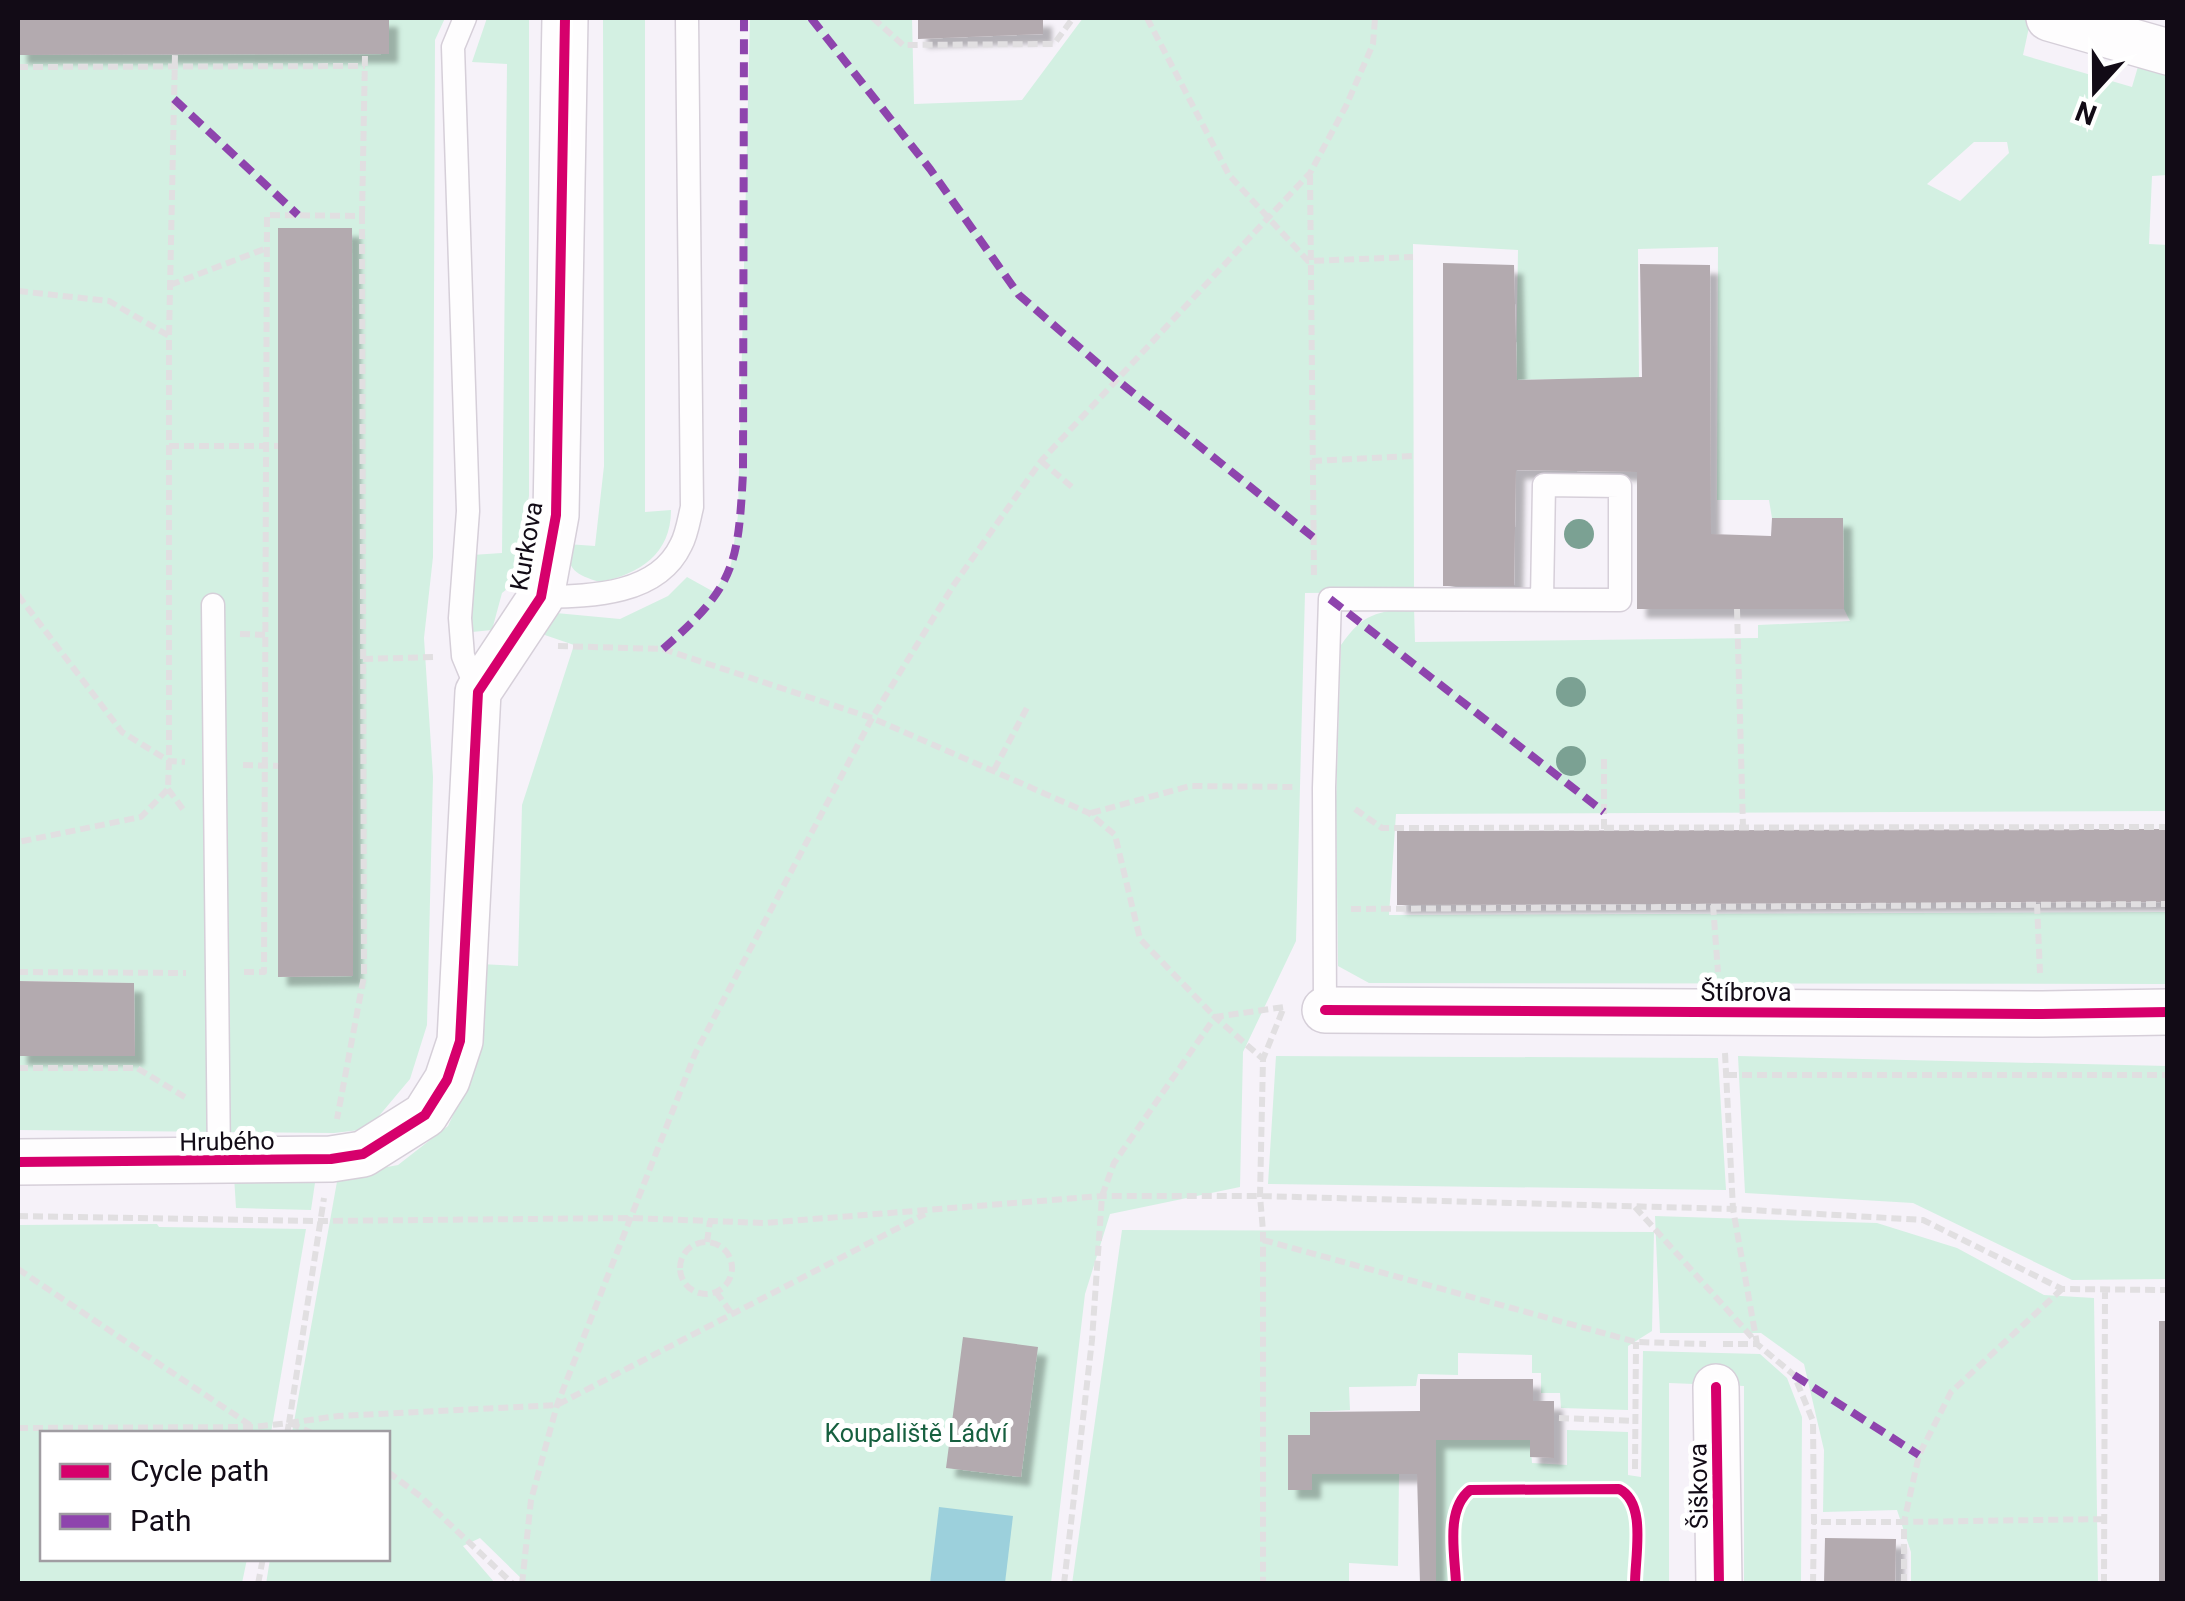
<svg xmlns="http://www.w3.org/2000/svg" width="2185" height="1601" font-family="Roboto,sans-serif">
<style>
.green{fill:#d3f0e2;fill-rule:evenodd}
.water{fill:#9cd0dc}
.building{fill:#b3aaaf;filter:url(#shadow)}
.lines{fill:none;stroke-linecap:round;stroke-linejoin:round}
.lane-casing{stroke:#d6cfd9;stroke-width:25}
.street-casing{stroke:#d6cfd9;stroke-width:48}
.path{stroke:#e1dfe1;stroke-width:6;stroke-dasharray:10 5;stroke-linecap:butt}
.lane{stroke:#fefdfe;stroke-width:22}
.street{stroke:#fefdfe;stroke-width:45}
.quiet{stroke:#8e44ad;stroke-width:8;stroke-dasharray:15 8;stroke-linecap:butt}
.cycleway-casing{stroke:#fff;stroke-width:16}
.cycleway{stroke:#d6006c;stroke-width:10}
.tree{fill:#7ba193}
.labels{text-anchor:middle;stroke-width:10;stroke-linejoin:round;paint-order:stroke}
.street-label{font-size:25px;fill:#120b16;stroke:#fff}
.park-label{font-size:25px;fill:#165f3f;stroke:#fff}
</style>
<defs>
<filter id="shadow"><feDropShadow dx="9" dy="9" stdDeviation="2.5" flood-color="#0004"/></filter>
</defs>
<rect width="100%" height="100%" fill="#f6f2f9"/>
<path class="green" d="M389,18H445L435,40L433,557L424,638L433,777L427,1025L410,1079L368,1129L334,1133L18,1130V1056L135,1055L134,983L18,981V55L388,54ZM351,228L353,976L279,977H278Z
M487,18H529V496L512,585L502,593L492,630L472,632V555L502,553L507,64L472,62Z
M603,18H645V512L671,510C671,554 640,574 600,582C576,575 567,570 567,544L595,546L604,466Z
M750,18H912L914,104L1022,100L1083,18H2031L2023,55L2132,87L2142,53L2167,69V175L2152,176L2149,244L2168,245L2167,811L1396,814L1389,915L2167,912V984L1369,983L1338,966L1336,802L1341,645C1364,612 1376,613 1414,607L1415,642L1758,638V625L1850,621L1844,609L1843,518H1772L1769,500H1717L1718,247L1638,249L1639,378L1516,380L1518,250L1413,244L1414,592L1305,593L1296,941L1243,1052L1240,1187L1110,1214L1085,1294L1051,1583H526L480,1538L463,1546L495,1583L266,1584L270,1559L388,1558V1434L292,1433L338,1176L398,1165L448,1126L477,1064L480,964L518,966L522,805L574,645L539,633L556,613L620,619L668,596L687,577L714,592L731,565L738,515ZM1974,142H2007L2009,153L1960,201L1927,184Z
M1276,1056L1718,1058L1726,1190L1268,1184Z
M1738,1056L2167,1066V1279L2072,1280L1913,1203L1745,1193Z
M234,1176H316L311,1210L236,1208Z
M1655,1216L1877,1223L1957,1248L2044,1295L2094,1298L2098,1583H1911V1552L1897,1510L1823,1512L1824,1450L1804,1364L1761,1333H1660Z
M157,1224L159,1227L306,1229L271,1433L42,1434V1558L247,1559L242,1583H18V1225Z
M1122,1230L1654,1232L1652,1331L1628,1346V1410L1561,1408L1560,1393H1541V1373H1532V1355L1458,1353V1375L1418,1374L1416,1386L1349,1387L1350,1410L1311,1412L1310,1435H1288V1490H1312V1474H1399L1398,1566L1349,1563V1583L1072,1584Z
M1643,1351L1760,1354L1787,1378L1802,1417L1801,1583H1744V1386L1669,1383V1583L1436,1584V1440H1530L1532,1463L1567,1465V1430L1628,1432V1475L1641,1477Z"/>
<path class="water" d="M939,1507L1013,1516L1005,1583H930Z"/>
<path class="building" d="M18,18H389V54L18,55Z
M918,18H1043V34L918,39Z
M278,228H352L353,976L278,977Z
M1443,263L1514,265L1517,380L1642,377L1640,264L1710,265L1711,534L1771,536L1772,518H1843L1844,609H1637V472L1516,470L1514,586H1443Z
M2168,829V902L1397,905V831Z
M18,981L134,983L135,1056H18Z
M2159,1321H2168V1584H2159Z
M963,1337L1038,1347L1021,1477L946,1468Z
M1420,1379H1533V1401H1554V1458L1530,1457V1440H1436V1584H1420L1417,1474H1312V1490H1288V1435H1310V1412L1420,1411Z
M1825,1538L1896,1539L1895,1584H1824Z"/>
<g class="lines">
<g class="lane-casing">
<path id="lane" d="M465,18L453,47L468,511L460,618L463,656L478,692
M541,597C589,596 657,596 681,545C687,534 689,519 692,507L687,18
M213,605L219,1162
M1325,1010L1324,788L1330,599L1620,600V486L1544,485L1542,599"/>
</g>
<g class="street-casing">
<path id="street" d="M2049,18L2168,52
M1325,1010L2042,1014L2168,1012
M18,1162L331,1159L363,1154L425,1115L447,1080L460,1041L478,692L541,597L556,515L565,18
M1716,1387L1719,1584"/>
</g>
<path class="path" d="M873,18L903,45L1054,44L1073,18
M1147,18L1229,175L1308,261L1413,257
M18,67L365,66
M1310,175L1314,577
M362,216L365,55
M170,285L267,248
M18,291L109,301L169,336V761L168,789L141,817L18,842
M169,335L175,54
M169,446H278
M1041,461L1072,487
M1312,461L1413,456
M18,595L122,732L169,761L185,762
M1737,609L1743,827
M240,634L267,635
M558,646L663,649L872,718L1089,813L1115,835L1140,939L1215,1017L1284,1007L1263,1059L1260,1196L1263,1231V1584
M363,659L436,657
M243,765L278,766
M994,770L1029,704
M168,789L185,812
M1355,809L1382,828L2168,827
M1091,813L1190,786L1294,787
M1604,829V757
M2037,904L2040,973
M1713,905L1718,972
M1351,909L2168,904
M18,972L186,973
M244,972H264L267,215L362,216L364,976L337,1119
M1725,1053L1733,1209L1757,1344
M18,1068H137L188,1099
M1727,1075H2168
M1635,1207L1757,1343
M18,1216L320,1221L631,1218L764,1223L1102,1196H1260L1733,1209L1923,1220L2062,1289L2168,1290
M1263,1240L1636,1342L1706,1344
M707,1242L710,1221
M680 1268a26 26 0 1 1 52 0a26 26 0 1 1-52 0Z
M18,1269L253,1427
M2062,1289L1951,1392L1919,1455L1904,1522L2104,1519
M716,1292L732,1314
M1723,1344H1757L1794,1375L1813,1421L1814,1522H1904V1584
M1559,1418L1635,1421
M289,1423L338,1416L557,1405L925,1214
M290,1423L314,1434
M18,1428L253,1427L289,1423L324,1198
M287,1434L289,1423
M1635,1469L1636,1342
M388,1472L420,1496L513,1584
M258,1584L263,1558
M522,1584L531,1500L557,1405L695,1054L872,718L953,586L1041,461L1310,173L1346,106L1373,44L1375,18
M1064,1584L1092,1340L1102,1196L1114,1163L1215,1017L1263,1059
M1813,1584L1814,1522
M2104,1584L2105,1289"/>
<use href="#lane" class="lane"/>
<use href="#street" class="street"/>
<path class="quiet" d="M811,18L930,169L1019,295L1117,380L1313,537
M174,99L298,215
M1330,599L1604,812
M663,649C735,586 738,566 743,473L744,18
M1794,1375L1919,1455"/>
<g class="cycleway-casing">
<path id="cycleway" d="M1325,1010L2042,1014L2168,1012
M18,1162L331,1159L363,1154L425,1115L447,1080L460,1041L478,692L541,597L556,515L565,18
M1716,1387L1719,1584
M1456,1584C1455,1554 1445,1510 1470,1490L1619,1489C1647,1503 1635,1556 1635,1584"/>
</g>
<use href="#cycleway" class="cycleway"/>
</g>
<g class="tree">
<circle cx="1579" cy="534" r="15"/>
<circle cx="1571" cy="692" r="15"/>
<circle cx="1571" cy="761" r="15"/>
</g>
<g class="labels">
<g class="street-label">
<text transform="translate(526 546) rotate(-80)" y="9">Kurkova</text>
<text x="1746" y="1001">Štíbrova</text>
<text transform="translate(227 1141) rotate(-1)" y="9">Hrubého</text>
<text transform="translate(1698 1486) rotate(-91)" y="9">Šiškova</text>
</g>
<g class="park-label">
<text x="916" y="1442">Koupaliště Ládví</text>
</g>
</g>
<rect width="2185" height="1601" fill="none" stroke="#120b16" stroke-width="40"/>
<rect x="40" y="1431" width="350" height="130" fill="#ffffff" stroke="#a09da2" stroke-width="2.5"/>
<rect x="60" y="1464" width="50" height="15" fill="#d6006c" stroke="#a09da2" stroke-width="2.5"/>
<text x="130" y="1481" font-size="30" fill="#120b16">Cycle path</text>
<rect x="60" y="1514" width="50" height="15" fill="#8e44ad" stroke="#a09da2" stroke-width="2.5"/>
<text x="130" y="1531" font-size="30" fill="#120b16">Path</text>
<g transform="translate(2095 90) rotate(201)" stroke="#ffffff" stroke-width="8" paint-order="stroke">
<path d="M0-8L18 38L0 25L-18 38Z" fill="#120b16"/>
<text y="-15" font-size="28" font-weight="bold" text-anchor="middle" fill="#120b16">N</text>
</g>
</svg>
